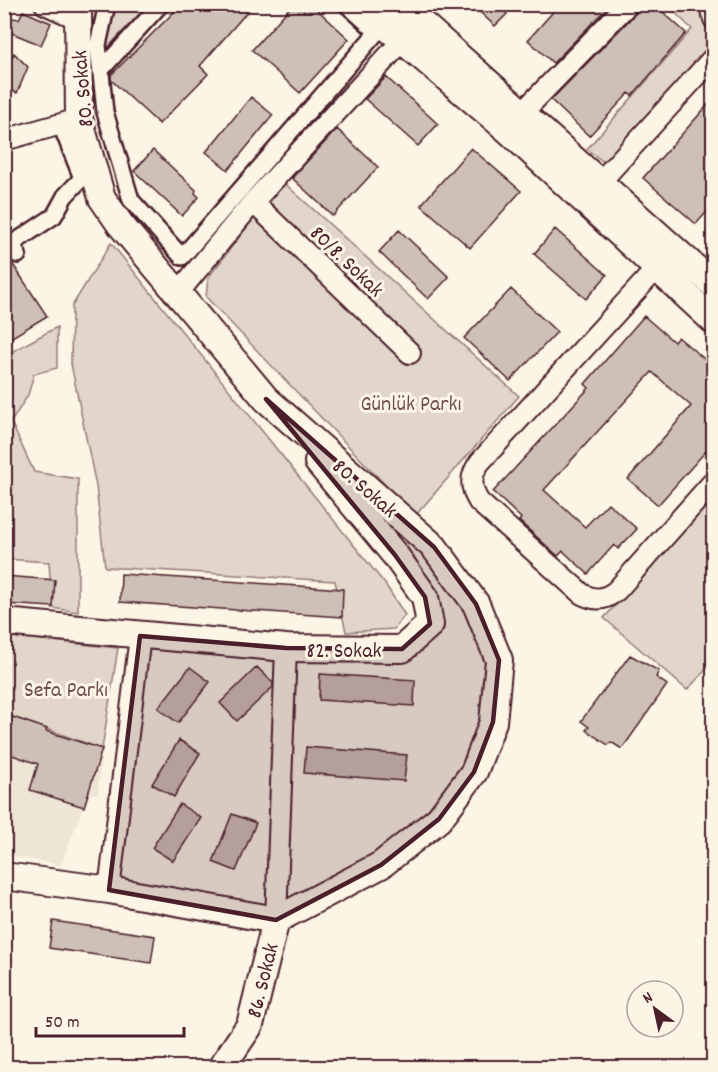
<svg xmlns="http://www.w3.org/2000/svg" width="718" height="1072" font-family="Dekko,sans-serif">
<style>
.built{fill:#eee5d7}
.green{fill:#e2d5ca;stroke:#967a7a;stroke-width:1.5}
.building{fill:#cfc0b7;stroke:#4a1f2b;stroke-width:1.5}
.lines{fill:none;stroke-linecap:round;stroke-linejoin:round}
.pedestrian-casing{stroke:#4a1f2b;stroke-width:20}
.minor-casing{stroke:#4a1f2b;stroke-width:24}
.tertiary-casing{stroke:#4a1f2b;stroke-width:30}
.pedestrian{stroke:#fcf5e5;stroke-width:15}
.minor{stroke:#fcf5e5;stroke-width:20}
.tertiary{stroke:#fcf5e5;stroke-width:26}
.marked{fill:#4a1f2b;fill-opacity:0.2;stroke:#4a1f2b;stroke-width:4.5;stroke-linejoin:round}
.labels{text-anchor:middle;stroke-width:6;stroke-linejoin:round;paint-order:stroke}
.street-label{font-size:22px;fill:#4a1f2b;stroke:#fcf5e5}
.park-label{font-size:22px;fill:#704c53;stroke:#fcf5e5}
</style>
<rect width="100%" height="100%" fill="#fcf5e5"/>
<filter id="ink" filterUnits="userSpaceOnUse"><feTurbulence type="fractalNoise" baseFrequency=".0167" numOctaves="2"/><feDisplacementMap in="SourceGraphic" scale="12" xChannelSelector="R" yChannelSelector="G"/><feConvolveMatrix kernelMatrix="1 2 1 2 8 2 1 2 1" color-interpolation-filters="sRGB"/></filter>
<g filter="url(#ink)">
<path class="built" d="M4,714L102,749L98,794H88L61,865L5,855Z"/>
<path class="green" d="M112,5H148L104,51Z
M667,5H702L712,39L708,50L606,164L587,149L692,29Z
M282,181L519,396L415,516L206,297L208,278Z
M111,243L385,584L405,615L394,629L346,632L335,581L105,567L96,486L71,364L72,306Z
M57,327V368L34,374L28,395L11,422L34,472L78,479V612L52,608L49,562L5,559L4,356Z
M713,498V662L687,690L604,618Z
M4,636L118,648L102,749L5,714Z"/>
<path class="building" d="M182,4H254L200,66L208,74L159,124L111,80V75Z
M293,4H311L349,39L300,93L252,50Z
M471,4H496L507,14L495,26Z
M560,4H611L553,63L528,40Z
M640,4H654L686,33L632,96L629,93L589,136L551,100L637,12Z
M23,11L51,23L41,45L7,31L13,18L19,19Z
M14,53L28,67L17,93L4,88V75Z
M386,77L438,124L418,146L365,99Z
M251,97L273,115L228,170L206,152Z
M714,98V204L696,224L643,178Z
M337,129L378,167L333,216L292,178Z
M471,148L521,191L470,248L421,205Z
M153,150L196,190L195,193L199,197L182,216L134,171Z
M555,229L607,275L586,299L534,254Z
M399,230L449,277L428,299L379,252Z
M4,251L47,316L4,342Z
M511,289L557,332L510,381L464,338Z
M644,316L674,342L678,337L714,367V442L658,505L628,479L691,406L652,372L544,490L585,527L608,503L637,529L618,549L614,545L588,574L563,551L558,556L519,521L521,518L493,492L589,388L585,384Z
M121,574L343,589L342,617L120,602Z
M4,576L55,580L53,607L4,604Z
M630,655L659,671L656,677L667,685L622,749L611,742L608,745L586,730L589,727L581,721Z
M190,667L210,682L178,723L158,708Z
M257,667L273,683V687L237,721L220,703Z
M320,674L415,680L414,706L319,700Z
M4,714L47,729L46,731L102,749L84,807L30,790L38,764L4,752Z
M179,740L200,753L174,797L152,784Z
M306,747L407,755L404,781L304,773Z
M180,804L201,818L173,861L152,848Z
M232,814L256,823L236,871L213,862Z
M53,921L155,936L151,963L49,948Z"/>
<g class="lines">
<g class="pedestrian-casing">
<path id="pedestrian" d="M107,4L98,45L105,112L131,200L182,257L377,32L346,4
M101,70L161,4
M18,255L12,244L54,216L65,196L82,178L60,123"/>
</g>
<g class="minor-casing">
<path id="minor" d="M45,4L76,18
M709,4L714,19
M513,122L628,4
M4,140L79,119
M600,182L714,57
M253,202L410,353
M657,268L480,462C470,475 470,488 479,502L582,594C595,601 606,600 617,590L714,481
M178,293L253,202L403,40
M109,890L140,636
M276,920L286,648"/>
</g>
<g class="tertiary-casing">
<path id="tertiary" d="M78,4L79,119L102,198L120,224L266,399L434,547L476,604L499,660L493,722L474,772L439,819L381,865L276,920
M360,4L507,129L714,321
M400,4L714,285
M4,622L286,648L402,649L430,624L425,597L395,555L318,462
M4,876L109,890L276,920
M221,1068L250,1025L276,920"/>
</g>
<use href="#pedestrian" class="pedestrian"/>
<use href="#minor" class="minor"/>
<use href="#tertiary" class="tertiary"/>
</g>
</g>
<path class="marked" d="M266,399L434,547L476,604L499,660L493,722L474,772L439,819L381,865L276,920L109,890L140,636L286,648L402,649L430,624L425,597L395,555Z"/>
<g class="labels">
<g class="street-label">
<text transform="translate(81 89) rotate(-95)" y="8">80. Sokak</text>
<text transform="translate(348 260) rotate(44)" y="8">80/8. Sokak</text>
<text transform="translate(366 487) rotate(41)" y="8">80. Sokak</text>
<text x="344" y="657">82. Sokak</text>
<text transform="translate(261 980) rotate(-76)" y="8">86. Sokak</text>
</g>
<g class="park-label">
<text x="411" y="410">Günlük Parkı</text>
<text x="66" y="696">Sefa Parkı</text>
</g>
</g>
<rect width="718" height="1072" fill="none" stroke="#fcf5e5" stroke-width="24"/>
<rect x="12" y="12" width="694" height="1048" fill="none" stroke="#4a1f2b" stroke-width="2" filter="url(#ink)"/>
<g transform="translate(655 1009) rotate(327)"><circle r="28" fill="#fcf5e5" stroke="#b59f9b" stroke-width="1.5"/>
<path d="M0-4.5L10 22L0 15L-10 22Z" fill="#4a1f2b"/>
<text y="-9" font-size="16" font-weight="bold" text-anchor="middle" fill="#4a1f2b">N</text>
</g>
<path d="M36 1027v9h148v-9" fill="none" stroke="#4a1f2b" stroke-width="3"/>
<text x="45" y="1027" font-size="18" fill="#4a1f2b" stroke="#fcf5e5" stroke-width="4.5" paint-order="stroke">50 m</text>
</svg>
